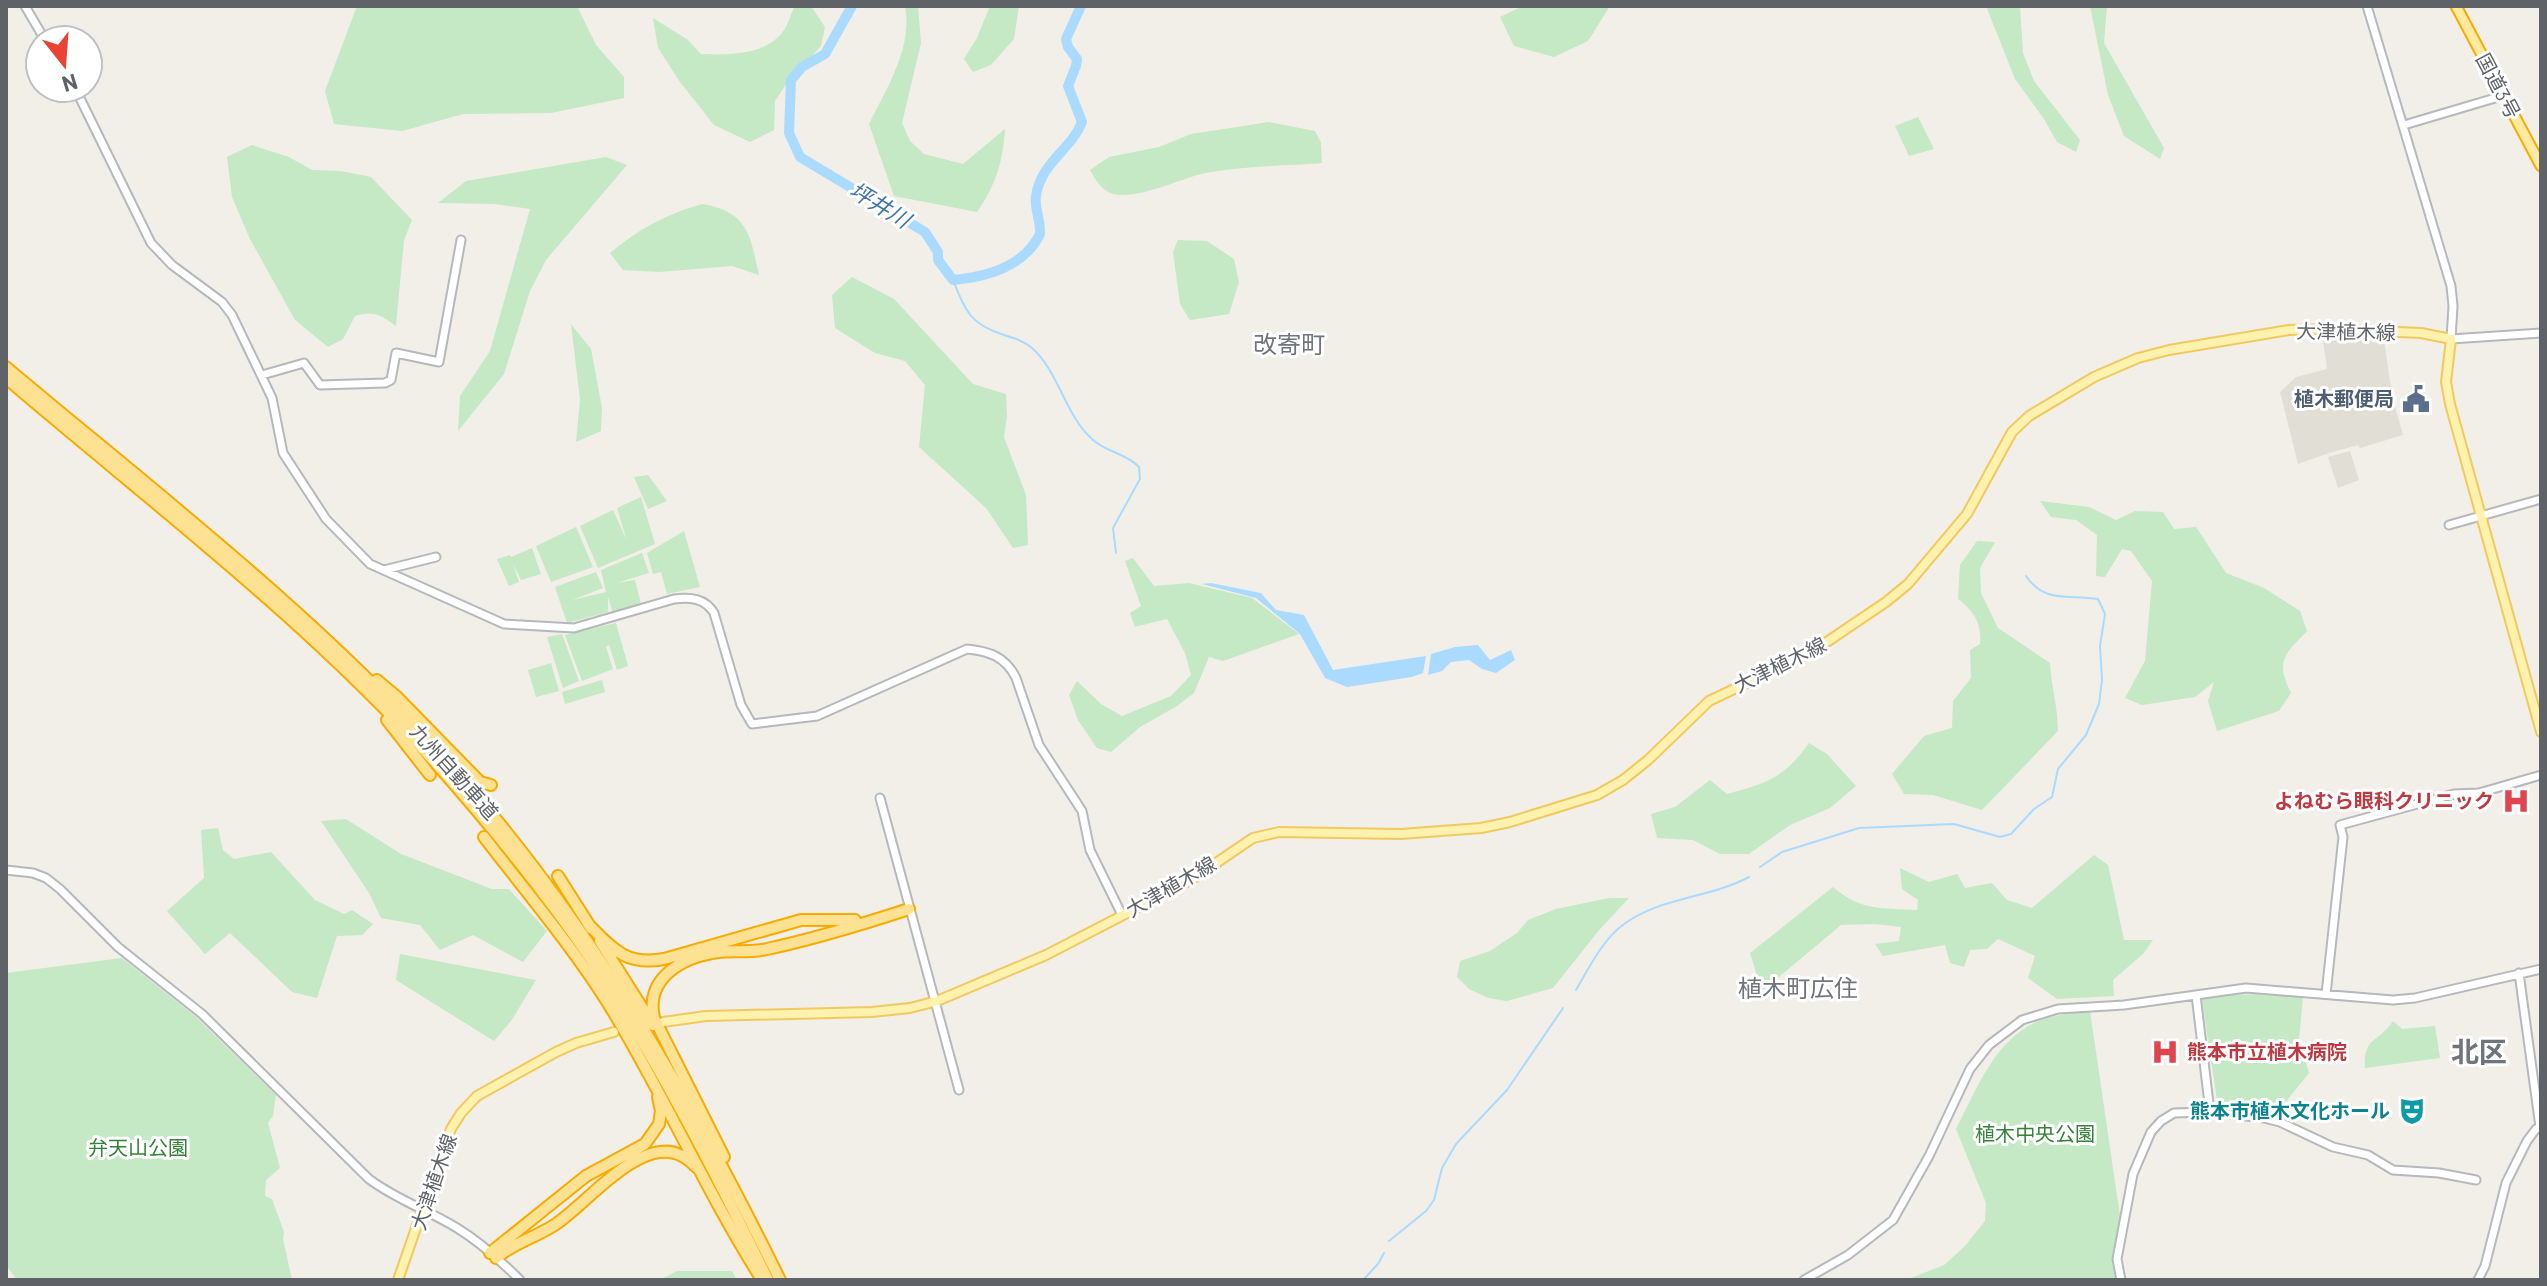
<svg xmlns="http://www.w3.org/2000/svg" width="2547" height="1286" font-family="Barlow,'Noto Sans JP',sans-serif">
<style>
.education{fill:#e1ded6}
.green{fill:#c5e8c5}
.water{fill:#aadaff}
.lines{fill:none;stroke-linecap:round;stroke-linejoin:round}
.stream{stroke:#aadaff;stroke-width:2}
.river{stroke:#aadaff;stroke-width:10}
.tertiary-casing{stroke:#b5b8bc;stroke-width:11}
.secondary-casing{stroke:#b6babf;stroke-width:11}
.primary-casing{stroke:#f2c960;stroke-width:12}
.trunk-casing{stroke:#f9ab00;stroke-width:13}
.motorway-casing{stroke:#f9ab00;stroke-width:14}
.tertiary{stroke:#fff;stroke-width:7}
.secondary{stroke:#fff;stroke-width:7}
.primary{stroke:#fff2af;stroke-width:8}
.trunk{stroke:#feeaa1;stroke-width:9}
.motorway{stroke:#fde293;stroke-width:10}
.labels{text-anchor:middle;stroke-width:6;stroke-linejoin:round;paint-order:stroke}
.street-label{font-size:20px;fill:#5f6368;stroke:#fff}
.service-label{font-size:20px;font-weight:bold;fill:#4e5e75;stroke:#fff;text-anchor:end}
.health-label{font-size:20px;font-weight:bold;fill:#be3a42;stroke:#fff;text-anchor:end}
.culture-label{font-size:20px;font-weight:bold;fill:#0d838f;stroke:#fff;text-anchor:end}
.park-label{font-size:20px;fill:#348238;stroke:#fff}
.water-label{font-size:22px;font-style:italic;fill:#4174aa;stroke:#fff}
.quarter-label{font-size:24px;fill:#70757a;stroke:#fff}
.district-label{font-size:28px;font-weight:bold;fill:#70757a;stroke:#fff}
</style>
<rect width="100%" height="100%" fill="#f1efe8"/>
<path class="education" d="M2322,333L2380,337L2384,340L2392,395L2403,435L2360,448L2358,445L2329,453L2298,464L2280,392L2296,377L2327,369Z
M2350,451L2359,480L2338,488L2328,457Z"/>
<path class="green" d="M357,6H577L596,45L624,77V98L551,113L463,114L402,131L334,124L325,91Z
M795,6H811L825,27L821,46L785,86L775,101L774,130L750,142L714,125L680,82L658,48L653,18L688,40L701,54C729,55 766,56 784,30C789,23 791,13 795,6Z
M905,6H918L921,43L902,123L910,141L924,154L963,164L1005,129C1003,161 996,185 977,212L894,196L869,124C887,88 913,47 905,6Z
M990,6H1019L1014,39L991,65L973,72L964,59L977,38Z
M1523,6H1610L1588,41L1554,57L1514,46L1500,17Z
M1986,6H2020L2023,53L2034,81L2080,140L2076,152L2057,142L2044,119L2015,79Z
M2090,6H2107L2104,43L2164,148L2160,159L2124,136L2108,95Z
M1918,117L1934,149L1909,156L1895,126Z
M1269,122L1315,131L1321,143L1322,163C1284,166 1243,166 1205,173C1180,179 1145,196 1121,195C1105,195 1097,183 1090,170L1109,157L1159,147L1191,134Z
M252,145L289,157L312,170L341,171L371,177L412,220L404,240L396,326C381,315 373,310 355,316L343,339L328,347L295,320L250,239L232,197L227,157Z
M606,157L627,165L546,260L530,291L504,374L458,431L460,396L490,351L530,209L495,204L438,203L466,181Z
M702,204C748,212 750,234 759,275L732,266L659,272L623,270L610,253C638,229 667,214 702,204Z
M1178,240L1207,241L1234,259L1239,282L1229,314L1190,320L1180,304L1173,252Z
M852,277L894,299L973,384L1006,394L1007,416L1004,437L1026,495L1028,545L1013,548L986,508L919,447L925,385L905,361L875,353L835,328L832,295Z
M571,324L591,349L602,408L601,431L576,442L580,400Z
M648,475L667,501L648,509L634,477Z
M641,497L655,544L598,568L580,526L613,510L627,541L617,508Z
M2040,501L2089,507L2116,520L2135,511L2163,512L2174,529L2196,527L2226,573L2264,588L2300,611L2307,631C2284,655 2275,661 2291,693L2279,711L2217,731L2208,701L2214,682L2195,697L2142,705L2125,698L2145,661L2152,581L2131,551L2122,549L2105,577L2096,576L2097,535L2076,520L2051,517Z
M576,527L593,567L551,582L536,546Z
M684,531L700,587L667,594L661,572L653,574L647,553Z
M1977,541L1995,542L1980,568L1981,593L1998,628L2050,663C2051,686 2058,707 2058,731L1982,810L1933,795L1904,794L1892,774L1924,736L1952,728L1953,701L1971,678L1970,650L1980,644C1982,623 1974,611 1958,599L1960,565Z
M532,548L541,574L521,580L513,564L519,582L509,586L497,559L510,555L511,557Z
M642,553L649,573L616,583L635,580L641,604L613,613L608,597V612L567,623L555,587L596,572L603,588L572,600L606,592L601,570Z
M1133,558L1154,586L1189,583L1252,598L1299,634L1223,661L1209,657L1194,693L1177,706L1140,727L1111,752L1097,748L1078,720L1069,695L1077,681L1101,704L1122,716L1171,696L1191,675L1185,653L1167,619L1135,627L1130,613L1141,606L1125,561Z
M616,623L628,666L617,670L609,645L606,647L613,669L582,681L565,635Z
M562,634L579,681L563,688L547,637Z
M551,663L559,691L536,697L528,670Z
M602,680L605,692L565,704L562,692Z
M1809,743L1827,754L1856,786L1830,808L1790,825L1749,854H1720L1693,840L1657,838L1651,814L1675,807L1710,780L1727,794C1769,782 1783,779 1809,743Z
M346,819L401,854L492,889H509L547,931L523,962L473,935L440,950L420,925L381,918L369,893L321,821Z
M218,828L223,850L234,859L271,852L315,900L344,914L352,910L373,924L362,935L337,936L317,998L292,992L230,933L205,954L167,911L204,878L201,830Z
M2094,855L2108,865L2124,940H2153L2144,953L2113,980L2114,996L2057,999L2028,978L2035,956L1998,939L1987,949L1970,950L1964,967L1950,963L1945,945L1883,956L1875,944L1899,941L1901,927L1875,924L1841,925L1762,991L1750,953L1833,887C1861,911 1881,908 1917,910L1918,900L1902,889L1900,868L1929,882L1957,874L1965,888L1992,883L2007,900L2032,908Z
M1609,898H1629L1600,929L1553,988L1507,1001L1488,998L1469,989L1457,977L1460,961L1490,951L1517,933L1528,920L1556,909Z
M400,954L536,980L511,1021L494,1041L396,980Z
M122,958L196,1017L276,1095L273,1116L268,1123L280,1168L266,1180L265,1196L272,1199L284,1232L283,1239L292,1280H17L6,1265V973Z
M2266,994L2303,997L2298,1051L2305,1060L2309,1073L2276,1114L2218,1107L2202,999L2227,995Z
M2090,1011L2120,1216C2116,1238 2110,1258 2117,1280H1906L1944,1265L1965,1246L1985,1221L1986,1203L1956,1129C1976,1091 1993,1043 2034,1023C2051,1015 2071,1013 2090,1011Z
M2393,1021L2402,1029L2435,1026L2440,1058L2365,1068C2363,1036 2379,1043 2393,1021Z
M677,1271H732L737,1280H660Z"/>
<path class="water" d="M1211,583L1261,593L1276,610L1304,615L1333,670L1426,656L1423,673L1412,677L1347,687L1325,678L1300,634L1256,598L1202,584Z
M1478,645L1490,660L1511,650L1515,660L1496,673L1482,669L1469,660L1451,662L1442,671L1428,675L1431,654L1455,647Z"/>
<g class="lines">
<path class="stream" d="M953,280C966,312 970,324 1004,335C1014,338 1024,341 1032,348C1059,372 1065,415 1092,439C1105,452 1126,453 1139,467L1140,479L1113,528L1116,553
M1760,867L1782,852L1859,828L1954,824L2000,837L2011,834L2034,809L2052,797L2058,769L2086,735L2099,704L2102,680L2100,646L2105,614L2098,599C2069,594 2045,604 2026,576
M1576,990C1589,968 1603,939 1624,924C1661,897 1710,898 1749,877
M1389,1241L1426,1211L1434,1200L1442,1168L1456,1144L1507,1090L1563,1008
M1363,1280L1378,1264L1384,1253"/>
<path class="river" d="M852,6L825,54L802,67L791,80L789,133L800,157L925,232L938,252V260L953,280C987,277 1024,267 1040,234C1041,221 1034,208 1036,196C1041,162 1071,150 1082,122L1068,86L1076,66L1077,59L1068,47L1066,39L1081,6"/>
<g class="tertiary-casing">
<path id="tertiary" d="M25,6L45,40
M2367,6L2451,286L2453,306L2451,339L2541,333
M75,88L151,243L172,265L222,302L232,315L272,398L283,453L326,519L370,564L504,624L574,628L674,599C690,597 705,598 714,613L741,705L752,724L817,716L967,649C989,651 1006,657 1016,678L1039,745L1082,811L1090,850L1122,915
M2404,125L2502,96
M262,375L304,363L320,385L385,383L391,380L396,353L439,362L461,240
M2449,525L2541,499
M384,570L436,557
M880,798L959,1090
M6,870L33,873L46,878L60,889L118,947L202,1014L369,1179C397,1200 428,1210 457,1228C480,1242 501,1261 520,1280
M2519,973L2540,1127
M2326,994L2343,837L2340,825L2454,794L2479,793L2541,775
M2196,995L2210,1112
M1804,1280L1848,1255L1893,1220L1929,1156L1970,1069L1989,1045L2022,1020L2058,1009L2124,1005L2246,988L2393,1000L2415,998L2541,969
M2121,1280L2117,1259L2133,1174L2151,1132L2161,1121L2174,1113L2210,1112L2264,1118L2280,1122L2333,1147L2368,1155L2393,1170L2439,1173L2476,1180"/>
</g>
<g class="secondary-casing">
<path id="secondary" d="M2478,1280L2485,1266L2506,1183L2527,1141L2536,1129L2541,1127"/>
</g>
<g class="primary-casing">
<path id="primary" d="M663,1022L706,1016L872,1012L910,1008L937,1001L1046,955L1191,880L1253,838L1279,832L1401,834L1481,828L1510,822L1597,795L1623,780L1648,760L1709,701L1812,652L1886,602L1908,584L1967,514L2012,432L2029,416L2094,377L2138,358L2169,350L2289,330L2333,329L2421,333L2451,339L2446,382L2450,404L2541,732
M398,1280L442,1153L451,1129L461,1113L477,1096L556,1052L576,1043L614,1032"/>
</g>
<g class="trunk-casing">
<path id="trunk" d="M2456,6L2541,166"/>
</g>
<g class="motorway-casing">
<path id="motorway" d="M6,367C151,489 310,611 437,751C582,909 686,1089 780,1280
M6,378C151,502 305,618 433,760C489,823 543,889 590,958C658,1060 714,1170 768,1280
M377,680L396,696L480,782L491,785
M387,720L430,775
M484,837C527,893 574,948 611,1008C664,1095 705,1189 759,1275
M558,876L591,928
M588,924C613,949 626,966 664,959L801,920H855
M600,941L653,1025
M724,1157L654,1018C645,978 682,957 718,952C734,950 751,953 767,949C814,939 863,924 909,909
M490,1253L586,1176L645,1144L659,1124L661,1111L658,1097
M496,1258C515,1242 537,1237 556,1224C592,1200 653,1118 696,1167"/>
</g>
<use href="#tertiary" class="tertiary"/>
<use href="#secondary" class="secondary"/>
<use href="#primary" class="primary"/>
<use href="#trunk" class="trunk"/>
<use href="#motorway" class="motorway"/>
</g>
<defs>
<g id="civic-bare" transform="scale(2.16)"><path d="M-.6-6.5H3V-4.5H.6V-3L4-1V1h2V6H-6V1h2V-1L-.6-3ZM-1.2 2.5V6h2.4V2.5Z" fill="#5c6f8a" stroke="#fff" stroke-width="2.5" paint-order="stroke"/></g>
<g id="hospital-bare" transform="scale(2.16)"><path d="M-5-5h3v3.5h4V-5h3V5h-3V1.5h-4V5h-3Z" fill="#e0444e" stroke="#fff" stroke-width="2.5" paint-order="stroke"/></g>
<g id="theatre-bare" transform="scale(2.16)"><path d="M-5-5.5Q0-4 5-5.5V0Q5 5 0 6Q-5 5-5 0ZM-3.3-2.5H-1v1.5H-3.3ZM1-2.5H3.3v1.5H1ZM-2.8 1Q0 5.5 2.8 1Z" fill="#0f9aa8" stroke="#fff" stroke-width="2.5" paint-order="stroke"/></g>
</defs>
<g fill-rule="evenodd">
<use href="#civic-bare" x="2416" y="399"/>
<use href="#hospital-bare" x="2516" y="801"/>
<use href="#hospital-bare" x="2165" y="1052"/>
<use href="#theatre-bare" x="2412" y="1111"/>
</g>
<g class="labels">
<g class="street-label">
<text transform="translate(2498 86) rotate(62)" y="7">国道3号</text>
<text transform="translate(2346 332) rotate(1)" y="7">大津植木線</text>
<text transform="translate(1780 665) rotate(-26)" y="7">大津植木線</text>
<text transform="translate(454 772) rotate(48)" y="7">九州自動車道</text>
<text transform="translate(1171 887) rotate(-30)" y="7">大津植木線</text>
<text transform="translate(434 1182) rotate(-71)" y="7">大津植木線</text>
</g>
<g class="service-label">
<text x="2394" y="406">植木郵便局</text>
</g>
<g class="health-label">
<text x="2494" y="808">よねむら眼科クリニック</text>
<text x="2187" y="1059" text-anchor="start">熊本市立植木病院</text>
</g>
<g class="culture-label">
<text x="2390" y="1118">熊本市植木文化ホール</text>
</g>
<g class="park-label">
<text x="2035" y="1141">植木中央公園</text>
<text x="138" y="1155">弁天山公園</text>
</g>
<g class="water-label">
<text transform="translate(880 205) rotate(31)" y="8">坪井川</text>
</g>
<g class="quarter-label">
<text x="1289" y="353">改寄町</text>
<text x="1798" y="997">植木町広住</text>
</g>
<g class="district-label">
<text x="2479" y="1062">北区</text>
</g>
</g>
<rect width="2547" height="1286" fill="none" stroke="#5f6368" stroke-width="16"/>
<g transform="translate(64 64) rotate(163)"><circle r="38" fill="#ffffff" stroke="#bfc1c3" stroke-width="2"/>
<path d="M0-6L14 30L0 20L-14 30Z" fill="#ea4335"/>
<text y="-12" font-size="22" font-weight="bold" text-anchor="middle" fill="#5f6368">N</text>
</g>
</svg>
